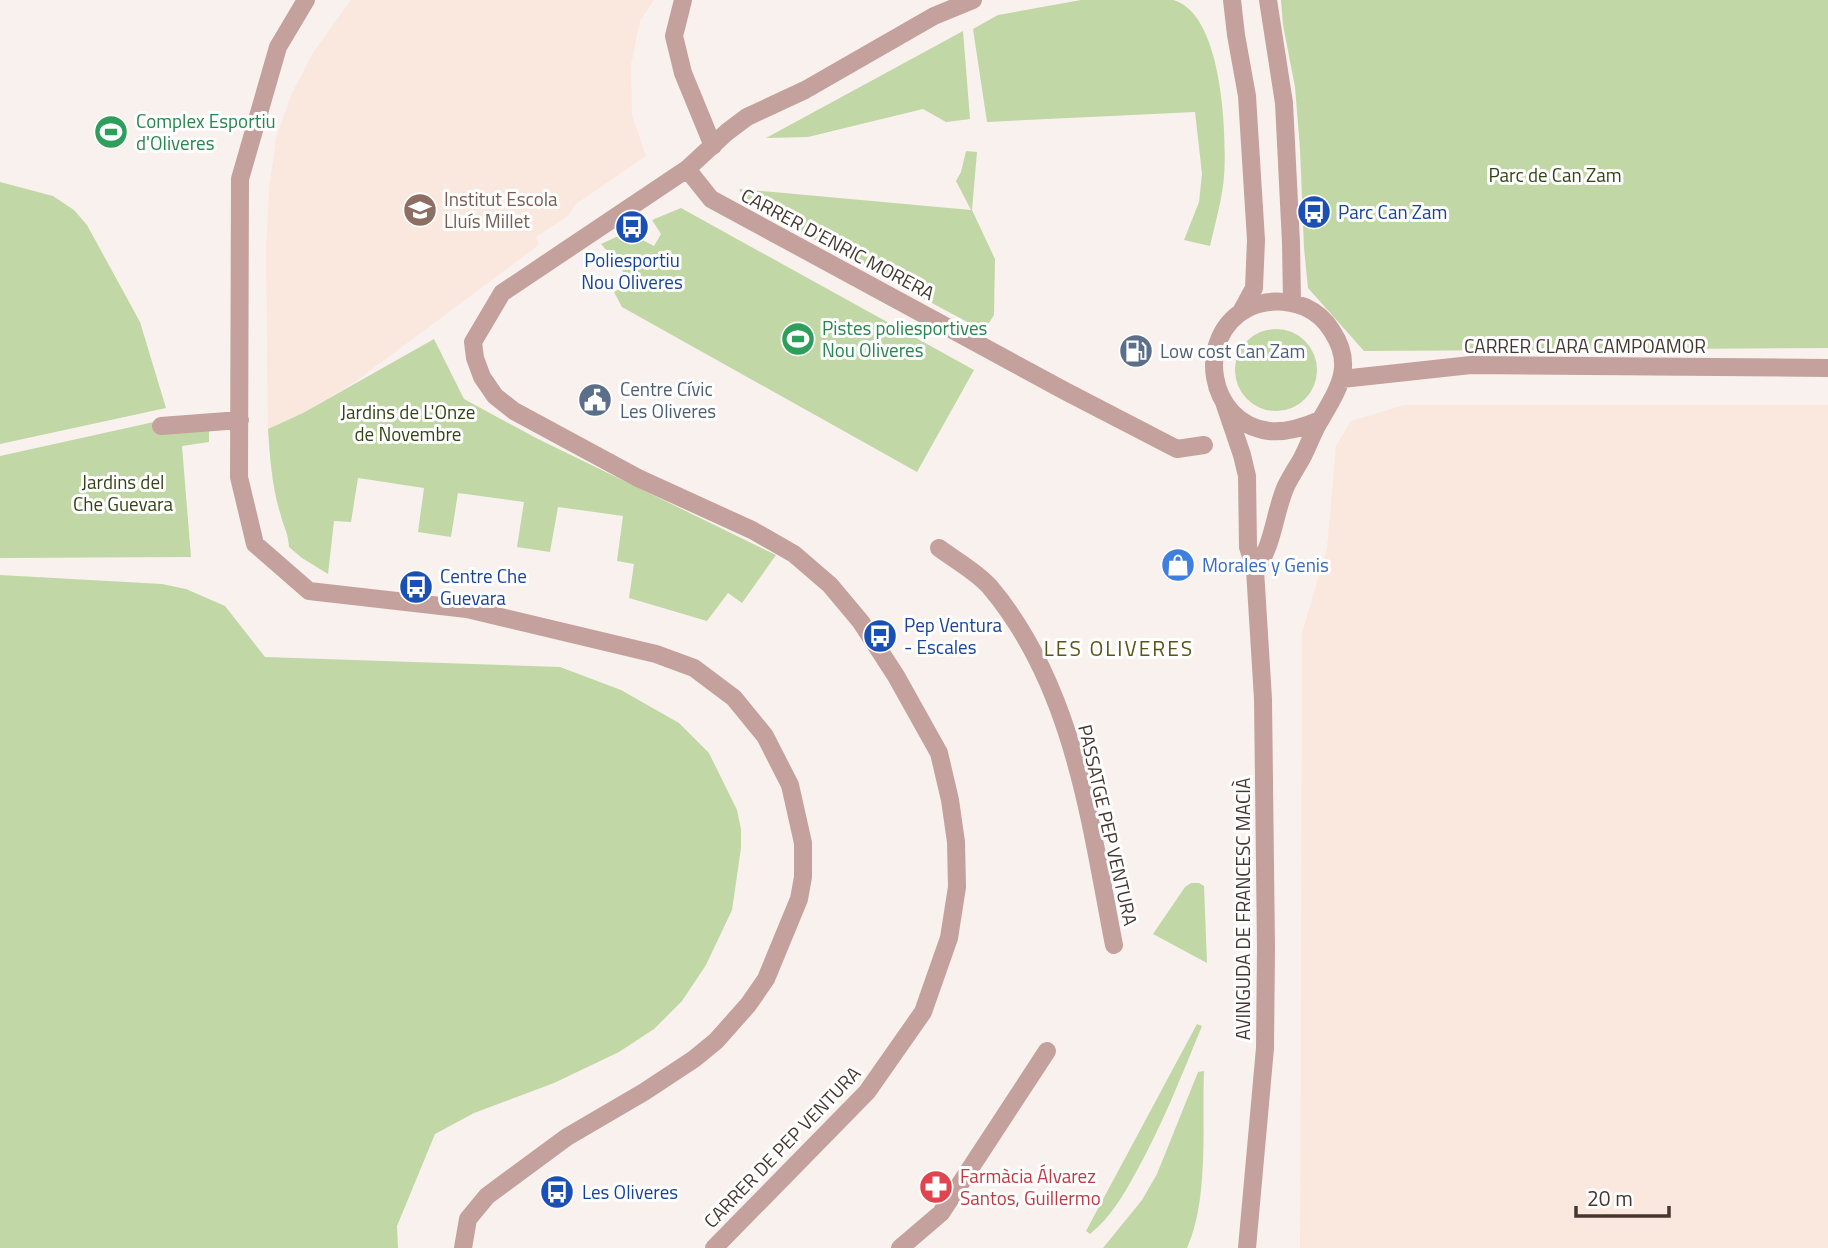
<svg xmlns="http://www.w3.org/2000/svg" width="1828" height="1248" font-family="'Titillium Web',sans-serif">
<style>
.built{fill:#fae8df}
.green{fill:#c1d7a5}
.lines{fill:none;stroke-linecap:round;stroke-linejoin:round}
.minor{stroke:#c4a19d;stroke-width:18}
.labels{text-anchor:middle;stroke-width:6;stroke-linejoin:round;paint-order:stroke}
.leisure-label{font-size:19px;fill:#27864d;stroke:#fff;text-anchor:start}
.park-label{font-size:19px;fill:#324415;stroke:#fff}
.education-label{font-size:19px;fill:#785e54;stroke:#fff;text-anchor:start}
.transit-label{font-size:19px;fill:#164399;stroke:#fff;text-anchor:start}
.street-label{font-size:19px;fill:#45362f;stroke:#fff}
.service-label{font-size:19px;fill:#4e5e75;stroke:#fff;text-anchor:start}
.shop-label{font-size:19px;fill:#366cbe;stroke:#fff;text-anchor:start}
.health-label{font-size:19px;fill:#be3a42;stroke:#fff;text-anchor:start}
.neighbourhood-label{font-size:21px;letter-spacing:2px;fill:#575518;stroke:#fff}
</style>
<rect width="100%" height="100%" fill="#f9f1ee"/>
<path class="built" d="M351,0H654L640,21L631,65L632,115L646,156L576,204L568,216L536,237L539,245L355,382L303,413L268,429L266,251L269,190L276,138L291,95L314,51Z
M1404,405H1828V1248H1300L1302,633L1327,548L1336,446L1351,421Z"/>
<path class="green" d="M1081,0C1102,0 1124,0 1146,0C1154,0 1165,0 1173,0C1223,13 1227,136 1224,177C1222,200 1215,224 1210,246L1184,240L1199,202L1202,174L1195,112L987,122L973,29L998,15Z
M1281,0H1828V348L1364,351L1308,288L1304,248L1300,149L1295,87L1283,25Z
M963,31L970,119L946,122L923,109L808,137L766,138Z
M966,151L977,152L972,210L995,259L994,315L984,331L746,203L739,189L971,210L956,181L961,172Z
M0,182L53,196L74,210L87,225L140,322L166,408L0,444Z
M681,208L974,370L917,472L622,307L614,292L628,284L621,267L601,244L627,232L654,246L661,234L652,220Z
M1235 370a41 41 0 1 1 82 0a41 41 0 1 1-82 0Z
M434,339L464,399L536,438L776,555L742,603L728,593L707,621L629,598L634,564L617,561L623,516L558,507L550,552L517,547L524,502L458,493L451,537L418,532L424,488L358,478L351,522L334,521L328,574L302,558L289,547C288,532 284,528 281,516C272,488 270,458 268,429L303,413Z
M172,418L209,431V442L182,446L191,557L0,558V456Z
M0,575L162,584L186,589L225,606L265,657L560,667L621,690L679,723L709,753L737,810L741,829V848L732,910L706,965L682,1001L654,1029L619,1052L554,1083L474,1113L435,1134L397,1226L398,1248H0Z
M1191,883H1199L1204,886L1207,963L1153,934L1185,887Z
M1197,1024L1202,1026C1181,1077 1162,1126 1135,1174C1123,1196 1110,1218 1090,1234L1086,1231Z
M1204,1071C1202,1125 1209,1200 1187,1248H1103L1142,1200L1157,1174L1198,1072Z"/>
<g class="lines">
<path class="minor" d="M306,0L278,47L240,179L239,477L255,544L309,591L467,609L656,654L694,668L734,698L765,736L790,785L803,843V877L799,899L766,979L748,1005L716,1041L694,1059L644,1092L567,1137L487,1196L468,1219L463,1248
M683,0L674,36L683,73L713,146
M1232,0L1236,35L1247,96L1256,240L1254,288L1241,312
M1268,0L1284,103L1291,243L1292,302
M687,169L711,199L1065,391L1177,449L1204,445
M1342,379L1471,365L1828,368
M1224,402L1242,455L1247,476L1248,547L1255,570L1263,699L1266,948L1265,1048L1247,1248
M161,426L240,420
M939,548C955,560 977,572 990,587C1074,687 1090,822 1114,945
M1255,570C1274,545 1274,513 1286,486C1291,476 1297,467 1302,458C1309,445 1313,431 1321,419C1338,389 1355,366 1332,331C1326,321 1316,312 1305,307C1286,300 1267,299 1248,308C1194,336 1207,423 1269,431C1287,433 1304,427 1320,420
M714,1248L867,1092L923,1012L949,938L957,887L956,842L950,800L939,753L896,676L861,622L830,585L794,554L752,530L638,478L514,411L495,396L482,377L475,358L473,342L502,293L687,169L727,132L747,117L805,90L934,16L973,0
M900,1248L941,1213L1047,1051"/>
</g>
<defs>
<g id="stadium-disc" transform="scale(1.75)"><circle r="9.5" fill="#2e9e5b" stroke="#fff"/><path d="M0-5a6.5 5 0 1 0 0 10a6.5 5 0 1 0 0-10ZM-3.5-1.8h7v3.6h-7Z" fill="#fff"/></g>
<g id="school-disc" transform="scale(1.75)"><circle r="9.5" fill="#8d6e63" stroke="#fff"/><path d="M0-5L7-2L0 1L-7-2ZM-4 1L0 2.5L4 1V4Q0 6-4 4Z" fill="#fff"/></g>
<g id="bus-disc" transform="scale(1.75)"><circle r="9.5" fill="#1a4fb4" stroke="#fff"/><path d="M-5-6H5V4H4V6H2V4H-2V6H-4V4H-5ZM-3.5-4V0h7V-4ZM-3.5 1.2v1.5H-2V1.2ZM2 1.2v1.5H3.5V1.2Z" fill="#fff"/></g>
<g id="fuel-disc" transform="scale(1.75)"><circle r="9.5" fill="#5c6f8a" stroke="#fff"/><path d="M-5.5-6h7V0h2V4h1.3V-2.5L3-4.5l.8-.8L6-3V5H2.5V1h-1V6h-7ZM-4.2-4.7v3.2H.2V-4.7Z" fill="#fff"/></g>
<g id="civic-disc" transform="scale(1.75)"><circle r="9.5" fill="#5c6f8a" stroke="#fff"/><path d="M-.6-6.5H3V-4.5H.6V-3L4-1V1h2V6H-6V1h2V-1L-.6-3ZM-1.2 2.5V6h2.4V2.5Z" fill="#fff"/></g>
<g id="shop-disc" transform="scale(1.75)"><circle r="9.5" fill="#3f7fe0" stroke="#fff"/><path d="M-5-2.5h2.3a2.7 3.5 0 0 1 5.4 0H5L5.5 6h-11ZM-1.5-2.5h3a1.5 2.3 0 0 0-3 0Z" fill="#fff"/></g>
<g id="pharmacy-disc" transform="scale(1.75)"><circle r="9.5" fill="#e0444e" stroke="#fff"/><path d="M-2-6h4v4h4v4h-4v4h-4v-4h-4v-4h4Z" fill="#fff"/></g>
</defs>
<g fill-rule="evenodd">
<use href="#stadium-disc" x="111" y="132"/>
<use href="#school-disc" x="420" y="210"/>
<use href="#bus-disc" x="1314" y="212"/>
<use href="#bus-disc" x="632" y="227"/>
<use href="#stadium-disc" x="798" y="339"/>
<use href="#fuel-disc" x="1136" y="351"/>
<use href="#civic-disc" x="595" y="400"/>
<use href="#shop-disc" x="1178" y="565"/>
<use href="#bus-disc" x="416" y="587"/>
<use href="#bus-disc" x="880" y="636"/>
<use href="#pharmacy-disc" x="936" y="1187"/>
<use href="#bus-disc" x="557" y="1192"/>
</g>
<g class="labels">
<g class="leisure-label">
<text x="136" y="128">Complex Esportiu<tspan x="136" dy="22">d'Oliveres</tspan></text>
<text x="822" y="335">Pistes poliesportives<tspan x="822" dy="22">Nou Oliveres</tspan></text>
</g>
<g class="park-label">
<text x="1555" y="182">Parc de Can Zam</text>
<text x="408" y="419">Jardins de L'Onze<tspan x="408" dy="22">de Novembre</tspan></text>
<text x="123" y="489">Jardins del<tspan x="123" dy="22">Che Guevara</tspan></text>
</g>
<g class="education-label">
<text x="444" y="206">Institut Escola<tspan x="444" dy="22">Lluís Millet</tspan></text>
</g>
<g class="transit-label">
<text x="1338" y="219">Parc Can Zam</text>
<text x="632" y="267" text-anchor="middle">Poliesportiu<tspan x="632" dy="22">Nou Oliveres</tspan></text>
<text x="440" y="583">Centre Che<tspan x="440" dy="22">Guevara</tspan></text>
<text x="904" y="632">Pep Ventura<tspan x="904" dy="22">- Escales</tspan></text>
<text x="582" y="1199">Les Oliveres</text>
</g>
<g class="street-label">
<text transform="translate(838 244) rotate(28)" y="7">CARRER D'ENRIC MORERA</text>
<text x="1585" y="353">CARRER CLARA CAMPOAMOR</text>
<text transform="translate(1108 825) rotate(77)" y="7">PASSATGE PEP VENTURA</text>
<text transform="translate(1243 909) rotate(-90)" y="7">AVINGUDA DE FRANCESC MACIÀ</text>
<text transform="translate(782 1147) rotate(-46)" y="7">CARRER DE PEP VENTURA</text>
</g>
<g class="service-label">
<text x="1160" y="358">Low cost Can Zam</text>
<text x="620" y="396">Centre Cívic<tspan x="620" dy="22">Les Oliveres</tspan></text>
</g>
<g class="shop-label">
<text x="1202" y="572">Morales y Genis</text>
</g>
<g class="health-label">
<text x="960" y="1183">Farmàcia Álvarez<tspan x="960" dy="22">Santos, Guillermo</tspan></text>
</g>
<g class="neighbourhood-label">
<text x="1119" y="656">LES OLIVERES</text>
</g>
</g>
<path d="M1576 1206v10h93v-10" fill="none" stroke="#45362f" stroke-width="3.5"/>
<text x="1587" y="1206" font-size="21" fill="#45362f" stroke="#ffffff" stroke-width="5" paint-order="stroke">20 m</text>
</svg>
